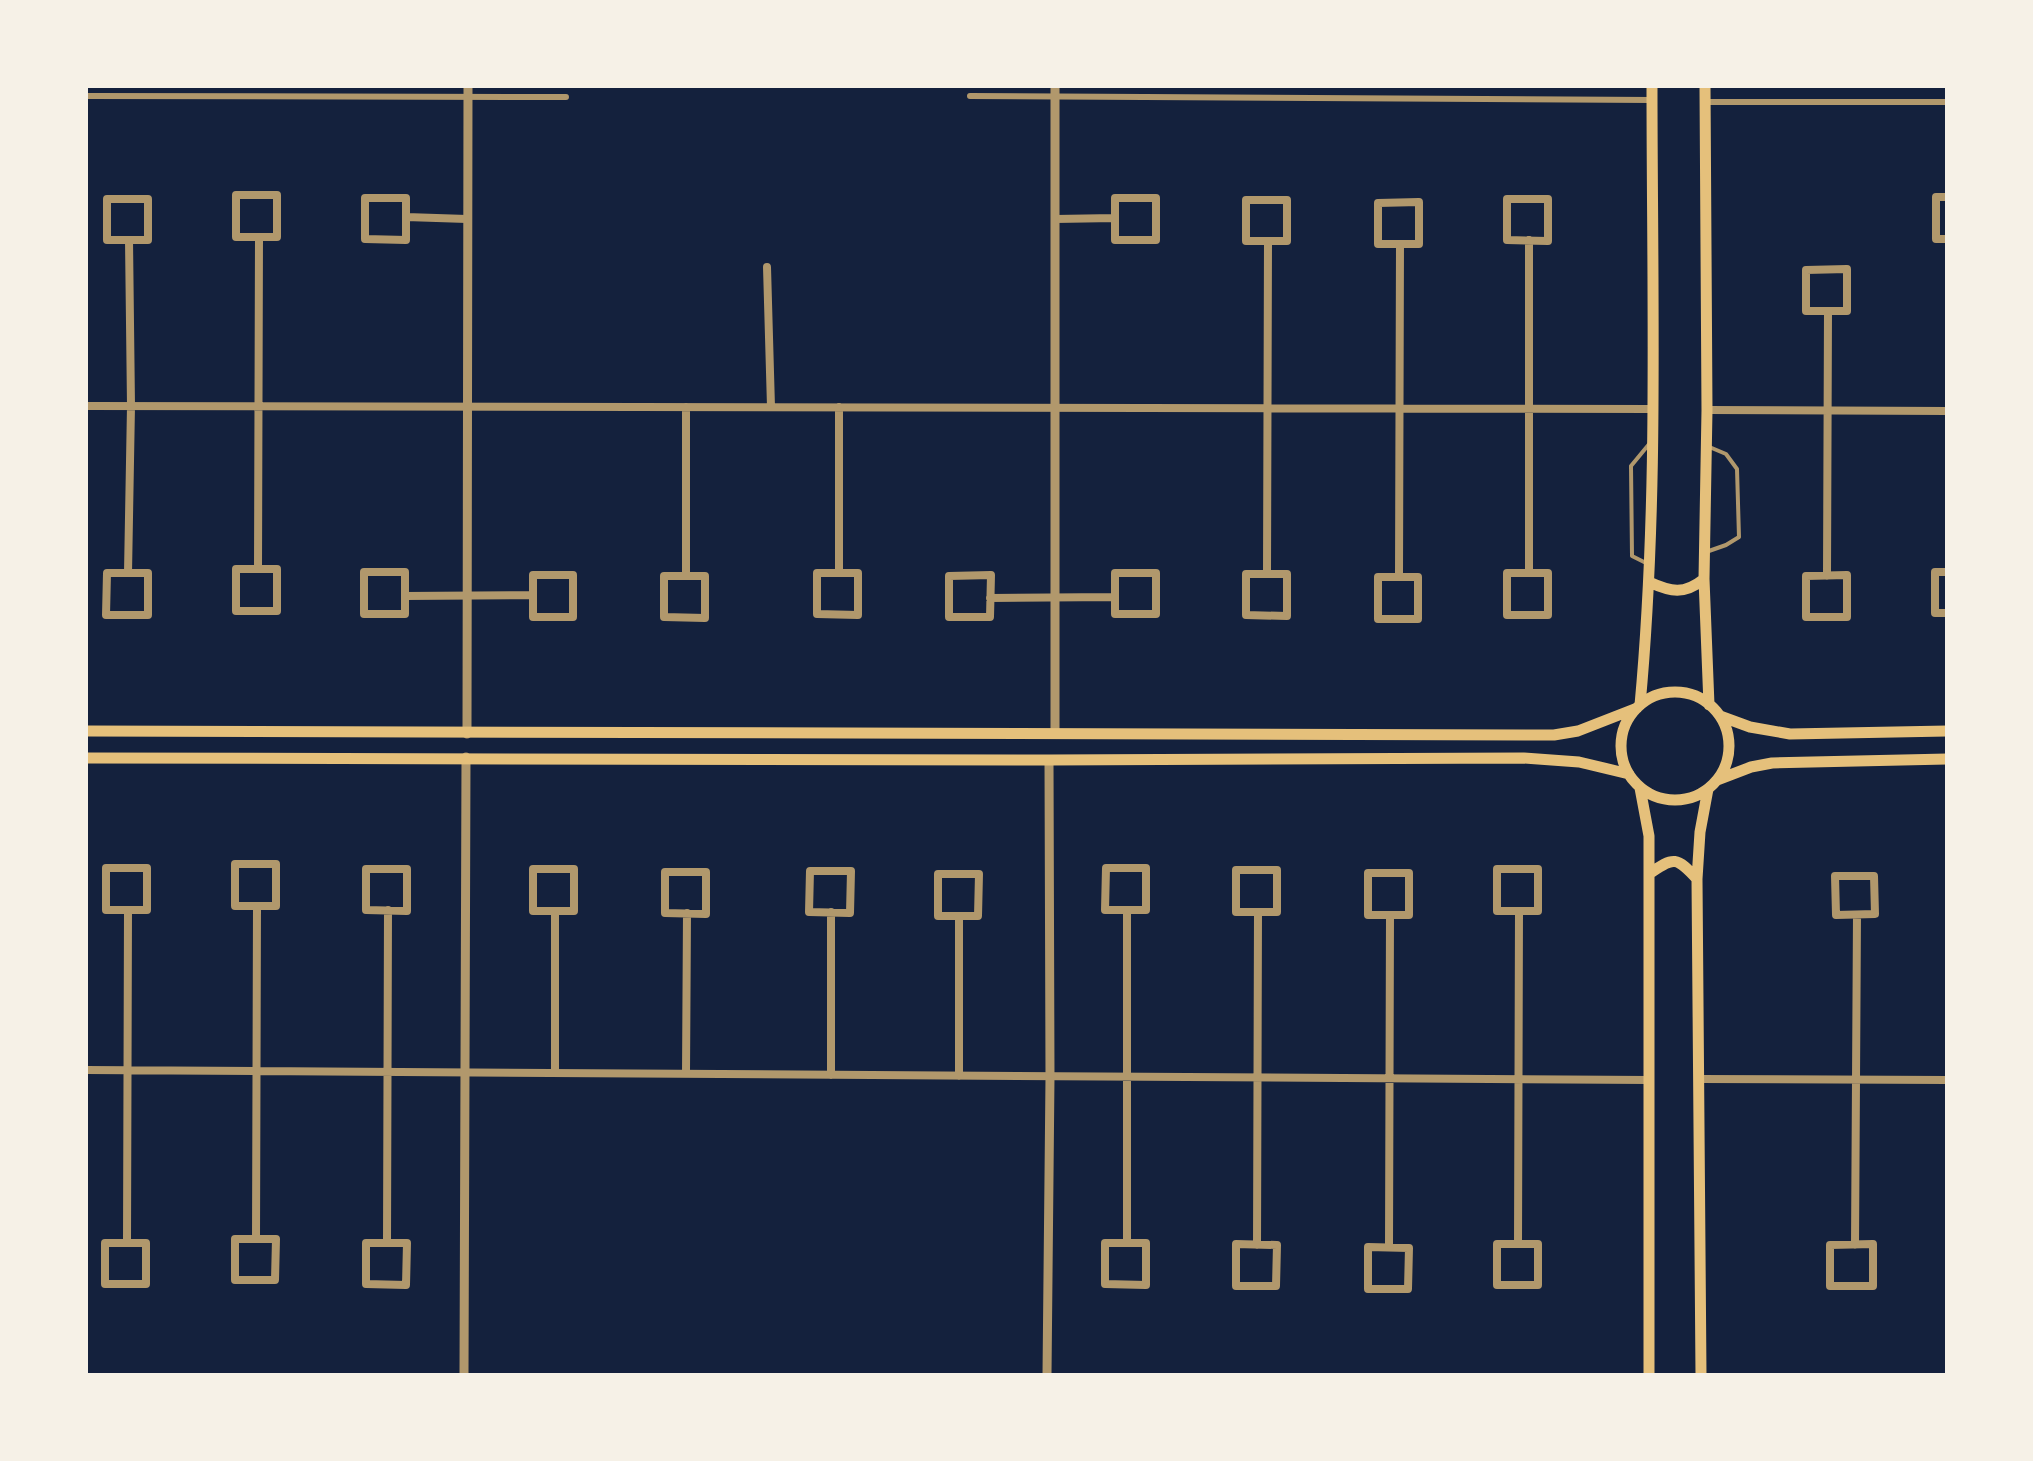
<svg xmlns="http://www.w3.org/2000/svg" width="2033" height="1461" font-family="Manrope,sans-serif">
<style>
.lines{fill:none;stroke-linecap:round;stroke-linejoin:round}
.service{stroke:#b1986c;stroke-width:4}
.pedestrian{stroke:#b1986c;stroke-width:6}
.minor{stroke:#b1986c;stroke-width:8}
.tertiary{stroke:#b1986c;stroke-width:9}
.secondary{stroke:#e5c07b;stroke-width:11}
</style>
<rect width="100%" height="100%" fill="#14213d"/>
<g class="lines">
<path class="service" d="M1706,552L1726,545L1739,537L1737,469L1726,454L1707,446
M1646,563L1632,556L1631,466L1650,443"/>
<path class="pedestrian" d="M86,96L566,97
M970,96L1652,100
M1705,102H1947"/>
<path class="minor" d="M236,195H277V237H236Z
M1947,197H1936V239H1947
M365,198H406V240L365,239Z
M1115,198H1156V240H1115Z
M107,199H148V240H107Z
M1507,199H1548V241L1507,240Z
M1246,200H1287V241H1246Z
M1419,202V244H1378V203Z
M406,217L467,219
M1055,219L1115,218
M767,267L771,407
M1847,269V311H1806V270Z
M86,406L1652,409
M1707,410L1947,411
M236,569H277V611H236Z
M258,569L259,237
M364,572H405V614H364Z
M1947,572H1935V613H1947
M107,573H148V615H106Z
M128,573L131,406L129,240
M817,573H858V615L817,614Z
M839,573V407
M1115,573H1156V614H1115Z
M1507,573H1548V615H1507Z
M1529,573V240
M1246,574H1287V616L1246,615Z
M1267,574L1268,241
M533,575H573V617H533Z
M991,575L990,617H949V576Z
M1847,575V617H1806V576Z
M664,576H705V618L664,617Z
M686,576V407
M1827,576L1828,311
M1378,577H1418V619H1378Z
M1399,577L1400,244
M405,596L532,595
M990,598L1115,597
M235,864H276V906H235Z
M106,868H147V910H106Z
M1106,868H1146V910H1105Z
M366,869H407V911L366,910Z
M533,869H574V911H533Z
M1497,869H1538V911H1497Z
M1236,870H1277V912H1236Z
M810,871H851L850,913L809,912Z
M665,872H706V914L665,913Z
M1368,873H1409V915H1368Z
M938,874H979L978,916H938Z
M1835,876H1874L1875,914L1836,915Z
M86,1070L1649,1080
M555,1073V911
M686,1074L687,913
M831,1075V912
M959,1076V916
M1700,1079L1947,1080
M235,1239H276L275,1280H235Z
M256,1239L257,906
M105,1243H146V1284H105Z
M127,1243L128,910
M366,1243H407L406,1285L366,1284Z
M387,1243L388,910
M1105,1243H1146V1285L1105,1284Z
M1127,1243V910
M1236,1244L1277,1245L1276,1286H1236Z
M1497,1244H1538V1285H1497Z
M1518,1244L1519,911
M1873,1244V1286H1830V1245Z
M1257,1245L1258,912
M1855,1245L1857,915
M1368,1247L1409,1248L1408,1289H1368Z
M1389,1247L1390,915"/>
<path class="tertiary" d="M467,734L468,86
M1055,734V86
M464,1375L466,757
M1047,1375L1050,1077L1049,760"/>
<path class="secondary" d="M1705,86L1707,410L1704,579L1709,705
M1649,582C1671,592 1684,595 1704,579
M1621 746a54 54 0 1 1 108 0a54 54 0 1 1-108 0Z
M1640,705C1659,500 1652,292 1652,86
M1720,716L1750,727L1790,734L1947,731
M86,731L1554,735L1578,731L1637,708
M86,758L1049,760L1524,758L1579,762L1629,774
M1717,780L1751,767L1772,763L1947,759
M1640,788L1649,836V1375
M1649,874C1674,856 1677,857 1697,879
M1701,1375L1697,879L1700,832L1708,789"/>
</g>
<rect width="2033" height="1461" fill="none" stroke="#f6f1e7" stroke-width="176"/>
</svg>
